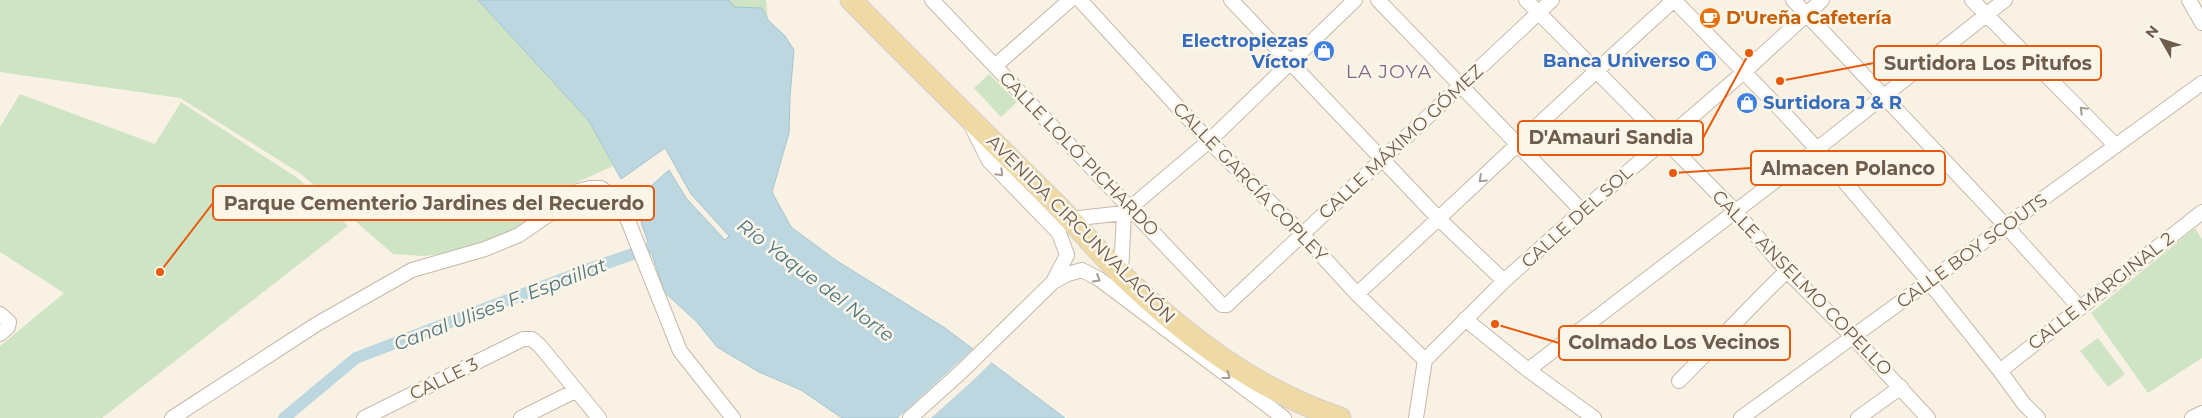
<svg xmlns="http://www.w3.org/2000/svg" width="2202" height="418" font-family="Montserrat,sans-serif">
<style>
.green{fill:#cfe4c5}
.water{fill:#bcd7df;stroke:#a3c5d0}
.pier{fill:#f9f2e4}
.lines{fill:none;stroke-linecap:round;stroke-linejoin:round}
.canal{stroke:#bcd7df;stroke-width:12}
.street-casing{stroke:#c6b9aa;stroke-width:16}
.primary-casing{stroke:#d6d1cd;stroke-width:23}
.street{stroke:#fff;stroke-width:14}
.primary{stroke:#efdaa5;stroke-width:21}
.oneway{stroke:#a89d94}
.labels{text-anchor:middle;stroke-width:5;stroke-linejoin:round;paint-order:stroke}
.food-label{font-size:18px;font-weight:bold;fill:#c56008;stroke:#fcf6ea;text-anchor:start}
.shop-label{font-size:18px;font-weight:bold;fill:#366cbe;stroke:#fcf6ea;text-anchor:end}
.street-label{font-size:18px;fill:#6e5c4d;stroke:#fcf6ea}
.neighbourhood-label{font-size:19px;letter-spacing:1px;fill:#80668a;stroke:#fcf6ea}
.water-label{font-size:19px;font-style:italic;fill:#4e7784;stroke:#fcf6ea}
.leader{fill:none;stroke:#e8590c;stroke-width:2}
.callout-dot{fill:#e8590c;stroke:#fcf6ea;stroke-width:2}
.callout{fill:#fcf6ea;stroke:#e8590c;stroke-width:2}
.callout-label{font-size:19px;text-anchor:middle;font-weight:bold;fill:#6e5c4d}
</style>
<rect width="100%" height="100%" fill="#f9f2e4"/>
<path class="green" d="M0,0H478L589,121L613,166L567,187L551,207L518,230L454,253L423,256L393,254L301,174L180,98L0,72Z
M729,0H766L768,20L762,9L734,7Z
M989,74L1017,102L1001,117L974,88Z
M20,94L155,144L181,102L299,179L348,226L102,418H0V346L64,293L0,252V127Z
M2195,228L2202,239V358L2148,393L2091,313Z
M2098,338L2125,374L2108,387L2080,351Z"/>
<path class="water" d="M478,0H729L734,7L762,8L768,20L785,36L794,50L790,96L789,133L772,192L791,227L837,261L945,328L1065,418H842L801,390L759,372L717,347L697,322L662,290V284L634,201L669,170L686,198L725,240L729,236L691,194L665,148L621,179L589,121Z"/>
<path class="pier" d="M974,348L992,362L969,384L931,418H898Z"/>
<g class="lines">
<path class="canal" d="M284,418L356,358L589,269L665,243"/>
<g class="street-casing">
<path id="street" d="M932,0L1222,305H1227L1552,0
M1080,0L1209,141L1302,234L1357,294L1425,360
M1231,0L1439,219L1504,281
M1378,0L1582,211
M1526,0L1734,210L1787,271L1854,338L1928,418
M1674,0L1783,112L1817,149L1929,282L2000,371L2024,404L2038,418
M1793,0L2006,226L2080,308
M1972,0L2116,146
M2189,0L2202,23
M995,66L1070,0
M972,127L989,161L1059,233L1067,255L1053,282
M1070,219L1124,213
M1121,274L1124,213L1209,141L1355,0
M1357,294C1463,197 1567,96 1674,0
M0,314L9,322L8,327L0,334
M1465,319L1528,370L1594,418
M1528,370L1817,149L2005,0
M2000,371L2202,212
M1679,381C1716,344 1750,306 1787,271
M172,418L317,324L412,270L485,249L519,235L554,211L578,191L590,188H601L621,203L680,351L733,418
M364,418L523,339H532L540,346L599,418
M521,418L575,391
M910,418L961,372L1053,282L1068,274L1082,270L1099,279L1284,418
M1416,418L1425,360L1504,281L1582,211L1744,72L1822,0
M1741,418L2202,83
M1858,418L1901,387
M2192,418L2202,413"/>
</g>
<g class="primary-casing">
<path id="primary" d="M851,0C919,69 988,137 1057,205C1079,228 1099,252 1121,274C1184,335 1256,390 1340,418"/>
</g>
<use href="#street" class="street"/>
<use href="#primary" class="primary"/>
</g>
<defs><path id="oneway-chevron" d="M-2-3.5L2.5 0L-2 3.5" fill="none" stroke-width="1.6" stroke-linecap="round" stroke-linejoin="round" transform="scale(1.25)"/></defs>
<g class="oneway">
<use href="#oneway-chevron" transform="translate(2083 110) rotate(-135)"/>
<use href="#oneway-chevron" transform="translate(1000 173) rotate(46)"/>
<use href="#oneway-chevron" transform="translate(1482 179) rotate(137)"/>
<use href="#oneway-chevron" transform="translate(1097 279) rotate(31)"/>
<use href="#oneway-chevron" transform="translate(1227 376) rotate(37)"/>
</g>
<defs>
<g id="cafe-disc" transform="scale(1.125)"><circle r="9.5" fill="#e8710a" stroke="#fcf6ea"/><path d="M-5.5-4.5H6V0H3Q3 3.5 0 3.5H-2.5Q-5.5 3.5-5.5 0ZM3-3.2v2h1.7v-2ZM-6 4.5H4V6H-6Z" fill="#fff"/></g>
<g id="shop-disc" transform="scale(1.125)"><circle r="9.5" fill="#3f7fe0" stroke="#fcf6ea"/><path d="M-5-2.5h2.3a2.7 3.5 0 0 1 5.4 0H5L5.5 6h-11ZM-1.5-2.5h3a1.5 2.3 0 0 0-3 0Z" fill="#fff"/></g>
</defs>
<g fill-rule="evenodd">
<use href="#cafe-disc" x="1710" y="18"/>
<use href="#shop-disc" x="1324" y="51"/>
<use href="#shop-disc" x="1706" y="61"/>
<use href="#shop-disc" x="1747" y="103"/>
</g>
<g class="labels">
<g class="food-label">
<text x="1726" y="24">D'Ureña Cafetería</text>
</g>
<g class="shop-label">
<text x="1308" y="47">Electropiezas<tspan x="1308" dy="21">Víctor</tspan></text>
<text x="1690" y="67">Banca Universo</text>
<text x="1763" y="109" text-anchor="start">Surtidora J &amp; R</text>
</g>
<g class="street-label">
<text transform="translate(1401 142) rotate(-43)" y="6">CALLE MÁXIMO GÓMEZ</text>
<text transform="translate(1079 154) rotate(46)" y="6">CALLE LOLÓ PICHARDO</text>
<text transform="translate(1250 182) rotate(46)" y="6">CALLE GARCÍA COPLEY</text>
<text transform="translate(1577 217) rotate(-42)" y="6">CALLE DEL SOL</text>
<text transform="translate(1081 229) rotate(45)" y="6">AVENIDA CIRCUNVALACIÓN</text>
<text transform="translate(1972 251) rotate(-36)" y="6">CALLE BOY SCOUTS</text>
<text transform="translate(1802 283) rotate(46)" y="6">CALLE ANSELMO COPELLO</text>
<text transform="translate(2101 291) rotate(-38)" y="6">CALLE MARGINAL 2</text>
<text transform="translate(444 379) rotate(-26)" y="6">CALLE 3</text>
</g>
<g class="neighbourhood-label">
<text x="1389" y="78">LA JOYA</text>
</g>
<g class="water-label">
<text transform="translate(816 280) rotate(37)" y="7">Río Yaque del Norte</text>
<text transform="translate(500 304) rotate(-21)" y="7">Canal Ulises F. Espaillat</text>
</g>
</g>
<path class="leader" d="M1780 81L1874 63M1749 53L1703 138M1673 173L1751 168M160 272L213 203M1495 324L1559 343"/>
<g class="callout-dot">
<circle cx="1780" cy="81" r="5"/>
<circle cx="1749" cy="53" r="5"/>
<circle cx="1673" cy="173" r="5"/>
<circle cx="160" cy="272" r="5"/>
<circle cx="1495" cy="324" r="5"/>
</g>
<g class="callout">
<rect x="1874" y="46" width="227" height="34" rx="5"/>
<rect x="1518" y="121" width="185" height="34" rx="5"/>
<rect x="1751" y="151" width="194" height="34" rx="5"/>
<rect x="213" y="186" width="441" height="34" rx="5"/>
<rect x="1559" y="326" width="231" height="34" rx="5"/>
</g>
<g class="callout-label">
<text x="1988" y="70">Surtidora Los Pitufos</text>
<text x="1611" y="144">D'Amauri Sandia</text>
<text x="1848" y="175">Almacen Polanco</text>
<text x="434" y="210">Parque Cementerio Jardines del Recuerdo</text>
<text x="1674" y="349">Colmado Los Vecinos</text>
</g>
<g transform="translate(2162 40) rotate(309)" stroke="#fcf6ea" stroke-width="4" paint-order="stroke">
<path d="M0-4L9 19L0 12L-9 19Z" fill="#6e5c4d"/>
<text y="-8" font-size="14" font-weight="bold" text-anchor="middle" fill="#6e5c4d">N</text>
</g>
</svg>
